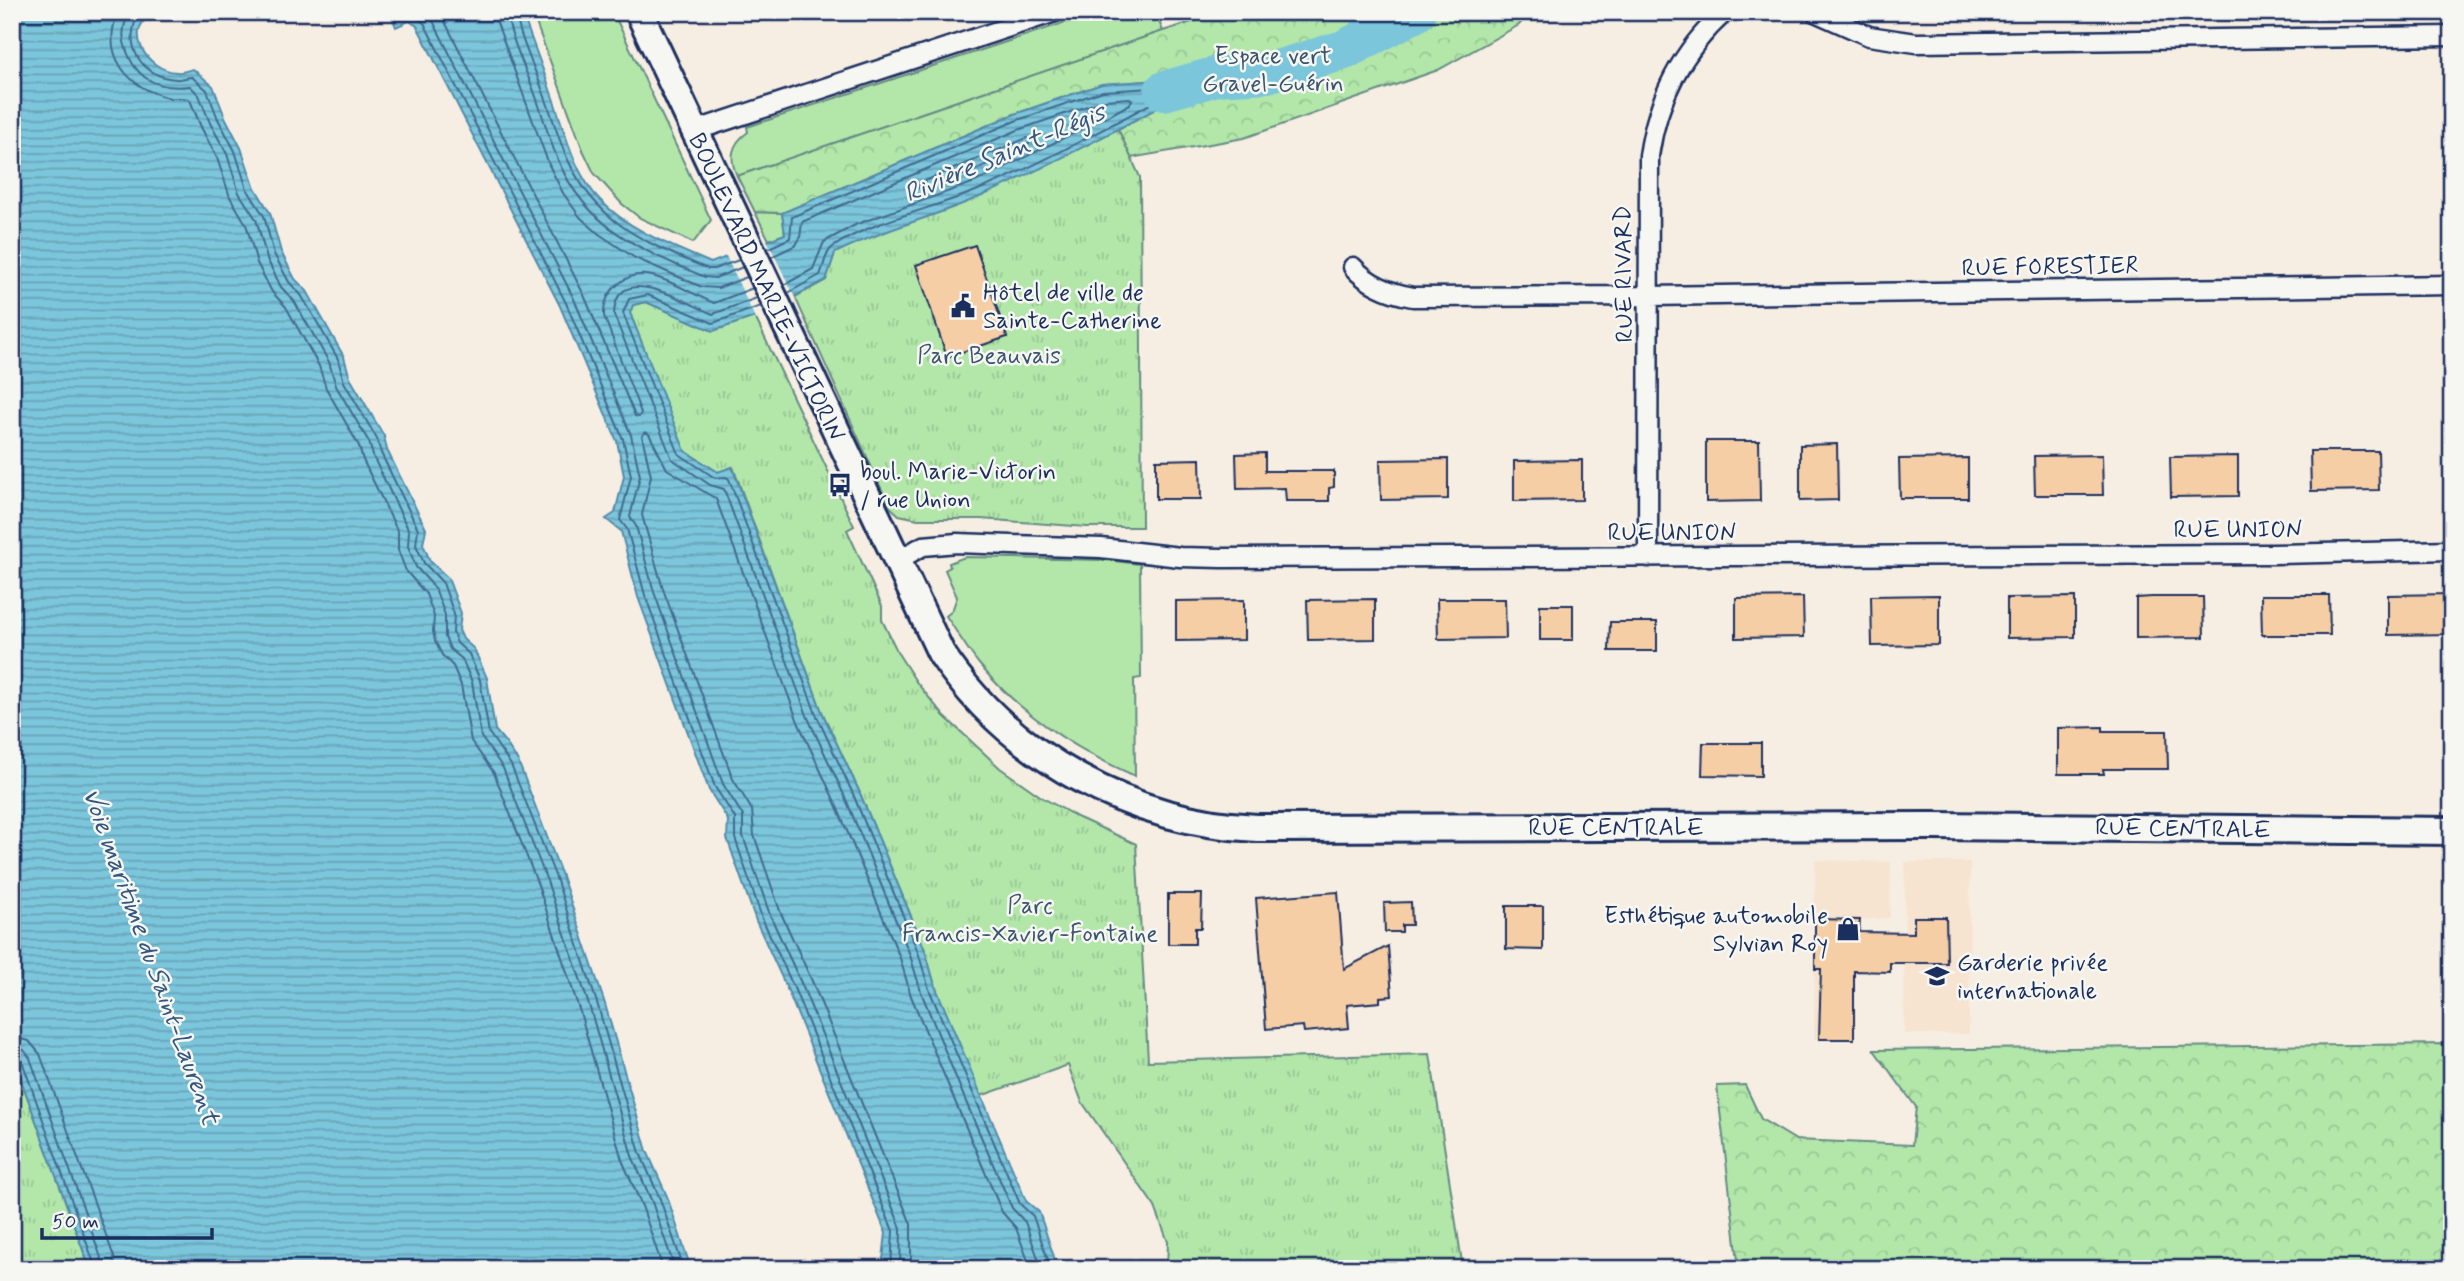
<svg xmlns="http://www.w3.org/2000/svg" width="2464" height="1281" font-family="Mynerve,sans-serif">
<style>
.built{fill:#f6e4d0}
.grass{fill:#b2e7a9;stroke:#668b84;stroke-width:2}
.forest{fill:url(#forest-crowns);stroke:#668b84;stroke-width:2}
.park{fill:url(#park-tufts);stroke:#668b84;stroke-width:2}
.water{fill:url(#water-rules);stroke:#558aaa;stroke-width:2}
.pier{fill:#f6eee3}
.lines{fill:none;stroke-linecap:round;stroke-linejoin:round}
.shore{stroke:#426b90;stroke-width:2}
.river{stroke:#7cc6dc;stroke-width:40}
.building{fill:#f6cea5;stroke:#1b2f5e;stroke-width:2}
.street-casing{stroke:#1b2f5e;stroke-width:23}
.secondary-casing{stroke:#1b2f5e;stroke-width:32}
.street{stroke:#f6f6f2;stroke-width:18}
.secondary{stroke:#f6f6f2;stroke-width:26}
.labels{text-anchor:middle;stroke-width:5;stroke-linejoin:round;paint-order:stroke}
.park-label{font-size:24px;fill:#39546d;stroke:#f6f6f2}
.street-label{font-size:24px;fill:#1b2f5e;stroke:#f6f6f2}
.poi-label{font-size:24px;fill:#1b2f5e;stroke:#f6f6f2;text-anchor:start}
.water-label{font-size:26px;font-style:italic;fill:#33557e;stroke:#f6f6f2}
</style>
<defs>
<pattern id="forest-crowns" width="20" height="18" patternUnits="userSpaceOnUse" patternTransform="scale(1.75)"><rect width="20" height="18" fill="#b2e7a9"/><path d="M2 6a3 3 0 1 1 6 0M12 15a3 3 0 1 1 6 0" fill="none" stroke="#98c694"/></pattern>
<pattern id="park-tufts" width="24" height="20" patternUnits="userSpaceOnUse" patternTransform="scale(1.75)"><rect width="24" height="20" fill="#b2e7a9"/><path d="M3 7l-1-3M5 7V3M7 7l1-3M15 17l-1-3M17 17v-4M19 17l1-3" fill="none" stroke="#98c694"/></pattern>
<pattern id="water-rules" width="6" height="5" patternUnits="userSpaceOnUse" patternTransform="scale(1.75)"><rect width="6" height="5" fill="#7cc6dc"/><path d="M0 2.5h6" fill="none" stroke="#65a1b6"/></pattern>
</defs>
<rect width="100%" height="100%" fill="#f6eee3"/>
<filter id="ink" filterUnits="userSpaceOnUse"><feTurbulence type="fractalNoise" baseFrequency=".0143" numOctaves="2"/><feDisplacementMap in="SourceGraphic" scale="14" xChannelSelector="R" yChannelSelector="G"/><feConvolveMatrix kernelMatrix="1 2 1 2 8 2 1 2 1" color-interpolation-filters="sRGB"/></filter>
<g filter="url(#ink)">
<path class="built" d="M1815,860L1891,862L1890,918L1860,920L1859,971L1854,972V1039H1814Z
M1905,862H1970L1969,1034H1904Z"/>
<path class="grass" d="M532,12H613L711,220L693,243L640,218L622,204L594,173L583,150Z
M1097,12H1155L1163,31L737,176C729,158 731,144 748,132L747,127Z
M755,212L782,213L785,234L769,240Z
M965,557L1105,560L1140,564L1141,678L1134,679L1135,776C1076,750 1021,715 979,664C967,649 957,632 946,616L952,611L957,597L945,570L950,567L949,563Z"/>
<path class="forest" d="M1223,12H1530L1519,25L1438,70L1244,138L1131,158L1118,129L1215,77L1102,84L1012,115L782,213L755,212L737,176L1163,31Z
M2452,1044V1269H1739L1717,1086L1745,1085L1761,1119L1796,1140L1912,1145L1916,1107L1874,1050Z"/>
<path class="park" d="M1118,129L1140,177L1142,527H1087L981,519H918L899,515L889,506L795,297L826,280L835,253L865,238L981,196Z
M646,302L713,331L755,317L854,526L847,530L882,606V620L899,655L917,683L944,716L1000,768L1043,798L1079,818L1136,844L1148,1061L1430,1054L1463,1269H1167L1168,1242L1155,1207L1082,1102L1068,1065L981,1096L935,986L925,950L859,791L822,712L733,467L718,472L685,451L681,442L630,313L633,305Z
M12,1055L90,1269H12Z"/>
<path class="water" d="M12,12H156C121,27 145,71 177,72C182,73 188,70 193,69L213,86L225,117L241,148L254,186L270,213L281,252L295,279L307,291L344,357L350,378L384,436L387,450L426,529L423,544L430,561L448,578L461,613L459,630L463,639L474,649L487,678L495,730L506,743L518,761L562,876L605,1004L647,1151L667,1196L691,1269H90L12,1055Z
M390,12H522C532,41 543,69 553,98C565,132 574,173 600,200C630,231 672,246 711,263L785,234L782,213L1012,115L1102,84L1217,76C1140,117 1064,159 984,195C935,217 883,229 835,253L826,280L755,317L713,331L646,302L633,305L630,313L685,451L718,472L732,467L822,712L859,791L925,950L935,986L1026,1201L1039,1212L1058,1269H885L883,1259L886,1233L788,991L756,921L727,838L728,820L709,790L638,597L621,531L606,519L615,513L624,476L617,441L560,306L417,26L409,21L396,27Z"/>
<path class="pier" d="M766,238L796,300L756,320L725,254Z"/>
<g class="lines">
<path class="shore" d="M118,12C100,56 128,88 170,98C177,99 184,96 190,100L201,127L217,158L230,197L246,224L257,263L272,292L286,307L319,366L326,388L359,446L363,460L398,532V550L406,571L426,594L434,616L433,631L435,641L442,655L453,666L461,685L471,741L494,773L538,885L580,1012L622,1160L642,1206L663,1269
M130,12C123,24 121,36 126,49C136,80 159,90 190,86L199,95L210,123L227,154L239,193L256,219L267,259L281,287L294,301L329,362L336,386L369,442L373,456L409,531L408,546L416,567L435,588L445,615V637L450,649L462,659L472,682L481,737L503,768L547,881L590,1008L632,1156L652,1202L675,1269
M140,12C121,43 140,77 176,79C181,80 187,77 192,77L207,90L218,119L235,151L247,189L264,216L274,254L289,282L301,295L313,315L338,359L344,382L377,439L381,453L418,529L416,545L424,563L443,583L454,614L453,633L457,643L469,654L480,680L489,733L511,765L556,878L598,1006L640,1153L660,1199L684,1269
M398,12L401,16L412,15L424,23L566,303L623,439L631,476L620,520L627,529L645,595L715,787L735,818V838L762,918L794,988L893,1231L891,1269
M425,12L432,19L574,299L631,435L640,476L630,517L636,526L654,592L723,784L743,816V836L770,915L802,985L901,1228L900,1269
M440,12L584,295L635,416L639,417L641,413L604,316C603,291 626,270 652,276C673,281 694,295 714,303L753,288
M496,12L497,23L549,165L563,193L580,217L599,234L635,258L702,287L718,288L747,277
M507,12C508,33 527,72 535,94C543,116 549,139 558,160C586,228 643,251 705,277L715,278L743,267
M516,12C518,35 536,71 544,94C552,115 558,139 568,160C598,225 647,243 708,269H714L739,260
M1027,138L1030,140L1029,144L971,172L922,190L918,188L920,183Z
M767,249L790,238L792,217L1015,121L1103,91L1169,87L1172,88L1171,93C1108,126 1044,163 978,190C935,208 871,221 833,247C825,252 824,267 820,275L788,293
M771,257L796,245L800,238L802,222L1018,130L1105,100L1129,98L1132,100L1130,104L1110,115L975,182L857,224L824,242L813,269L784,285
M757,298L713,314C688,304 615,258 614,315L672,459L710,485L724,489L808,718L845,797L910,955L921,992L966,1102L1012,1208L1025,1222L1042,1269
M761,306L713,323L648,295L629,299L623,313L679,454L715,478L726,477L729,479L816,714L853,794L918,952L929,989L1020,1204L1033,1216L1051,1269
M12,1037L29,1041L40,1054L114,1257L115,1269
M12,1047L24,1050L30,1058L105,1269
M12,1056L18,1057L22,1061L96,1269
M911,1269V1224L812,981L780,911L754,835L752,810L733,779L663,589L642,515L651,476L642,436L645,432L649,434L667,469L716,499L798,722L835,802L900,958L911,996L957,1106L1002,1212L1016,1228L1031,1269"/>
<path class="river" d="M1164,91L1217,76L1267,73L1344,50L1416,12"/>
</g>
<path class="building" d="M975,245L1007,337L947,357L916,265Z
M1706,441H1759L1760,501L1706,502Z
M1837,444L1838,500L1800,501V445Z
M2310,451H2378L2379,490L2311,491Z
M1265,453V471H1334V487L1329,488V501H1286L1285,488L1237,489L1236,454Z
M2102,455L2103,495H2035L2034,456Z
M2238,456V496L2171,497L2170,457Z
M1968,458V498H1900L1899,459Z
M1200,459L1201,499H1156V460Z
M1448,459V499L1381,500L1380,460Z
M1582,460V500L1514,501V461Z
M2452,594V634L2388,635V595Z
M1939,595V645L1872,646L1871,596Z
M2261,595H2329L2330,635H2262Z
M1803,597L1804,637L1736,638V598Z
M2075,597V637L2007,638V598Z
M2152,597H2203L2204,637L2136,638V598Z
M1375,599V639L1308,640L1307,600Z
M1437,599H1505L1506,638L1438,639Z
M1244,600V640L1176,641V601Z
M1540,605H1573V640H1540Z
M1610,622H1657V651H1609Z
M2103,727V731H2167L2168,769H2103L2104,774H2058V728Z
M1703,743H1761V776L1702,775Z
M1338,892L1344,969L1388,946L1392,996L1380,997V1002L1347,1005L1349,1028L1304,1032L1303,1026L1266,1029L1256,898Z
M1168,894H1202L1201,928H1195V944H1168Z
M1411,902L1412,925H1402V932H1385L1384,903Z
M1506,906H1543V950L1506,949Z
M1914,917H1946L1947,963H1890V972L1854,971V1039H1819L1821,969H1815V919L1860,920L1859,932L1914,933Z"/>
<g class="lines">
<g class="street-casing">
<path id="street" d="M1815,12L1869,36L1916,43L2452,36
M694,131L1055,12
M1353,267C1369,285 1389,293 1413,297L1649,296L2452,285
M1648,557L1649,156C1657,100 1682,50 1725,12
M896,561L923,546L957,543L1101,548L1180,557L1222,558L2274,554L2452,550"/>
</g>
<g class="secondary-casing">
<path id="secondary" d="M639,12L941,653C1010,757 1133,823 1257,828L1931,826L2452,831"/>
</g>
<use href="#street" class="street"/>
<use href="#secondary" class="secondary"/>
</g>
</g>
<defs>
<g id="civic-bare" transform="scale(1.89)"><path d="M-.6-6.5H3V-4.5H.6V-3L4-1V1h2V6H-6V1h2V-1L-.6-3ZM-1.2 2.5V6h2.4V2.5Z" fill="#1b2f5e" stroke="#f6f6f2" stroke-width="2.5" paint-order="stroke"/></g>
<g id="bus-bare" transform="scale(1.89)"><path d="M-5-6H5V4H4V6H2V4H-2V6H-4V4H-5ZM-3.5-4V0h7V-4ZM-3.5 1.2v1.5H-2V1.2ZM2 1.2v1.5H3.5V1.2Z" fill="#1b2f5e" stroke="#f6f6f2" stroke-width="2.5" paint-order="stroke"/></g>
<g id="shop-bare" transform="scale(1.89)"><path d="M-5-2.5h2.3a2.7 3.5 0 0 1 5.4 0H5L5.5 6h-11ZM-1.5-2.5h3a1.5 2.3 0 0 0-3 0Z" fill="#1b2f5e" stroke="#f6f6f2" stroke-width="2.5" paint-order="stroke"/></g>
<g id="school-bare" transform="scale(1.89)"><path d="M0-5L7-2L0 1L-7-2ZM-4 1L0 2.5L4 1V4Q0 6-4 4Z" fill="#1b2f5e" stroke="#f6f6f2" stroke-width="2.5" paint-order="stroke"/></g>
</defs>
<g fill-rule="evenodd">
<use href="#civic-bare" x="963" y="306"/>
<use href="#bus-bare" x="840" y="485"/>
<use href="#shop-bare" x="1848" y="929"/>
<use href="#school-bare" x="1937" y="976"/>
</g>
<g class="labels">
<g class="park-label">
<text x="1273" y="63">Espace vert<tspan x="1273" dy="28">Gravel-Guérin</tspan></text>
<text x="989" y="363">Parc Beauvais</text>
<text x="1030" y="913">Parc<tspan x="1030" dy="28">Francis-Xavier-Fontaine</tspan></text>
</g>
<g class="street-label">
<text transform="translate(2050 266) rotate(-1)" y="8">RUE FORESTIER</text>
<text transform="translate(1623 274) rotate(-91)" y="8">RUE RIVARD</text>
<text transform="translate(767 287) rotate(65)" y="8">BOULEVARD MARIE-VICTORIN</text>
<text x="2238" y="537">RUE UNION</text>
<text x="1672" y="540">RUE UNION</text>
<text x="1616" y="835">RUE CENTRALE</text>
<text transform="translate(2183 828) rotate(1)" y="8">RUE CENTRALE</text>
</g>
<g class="poi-label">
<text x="983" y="300">Hôtel de ville de<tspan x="983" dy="28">Sainte-Catherine</tspan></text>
<text x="860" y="479">boul. Marie-Victorin<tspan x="860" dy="28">/ rue Union</tspan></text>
<text x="1828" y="923" text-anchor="end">Esthétique automobile<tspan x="1828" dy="28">Sylvian Roy</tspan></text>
<text x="1957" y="970">Garderie privée<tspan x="1957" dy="28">internationale</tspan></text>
</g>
<g class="water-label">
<text transform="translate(1004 152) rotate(-23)" y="9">Rivière Saint-Régis</text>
<text transform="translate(152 956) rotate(70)" y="9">Voie maritime du Saint-Laurent</text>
</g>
</g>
<rect width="2464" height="1281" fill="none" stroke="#f6f6f2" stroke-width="42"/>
<rect x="21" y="21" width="2422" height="1239" fill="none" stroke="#1b2f5e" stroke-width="2.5" filter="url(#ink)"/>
<path d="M42 1228v10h170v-10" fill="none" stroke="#1b2f5e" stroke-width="3.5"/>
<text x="52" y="1228" font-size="21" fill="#1b2f5e" stroke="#f6f6f2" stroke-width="5" paint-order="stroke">50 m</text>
</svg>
